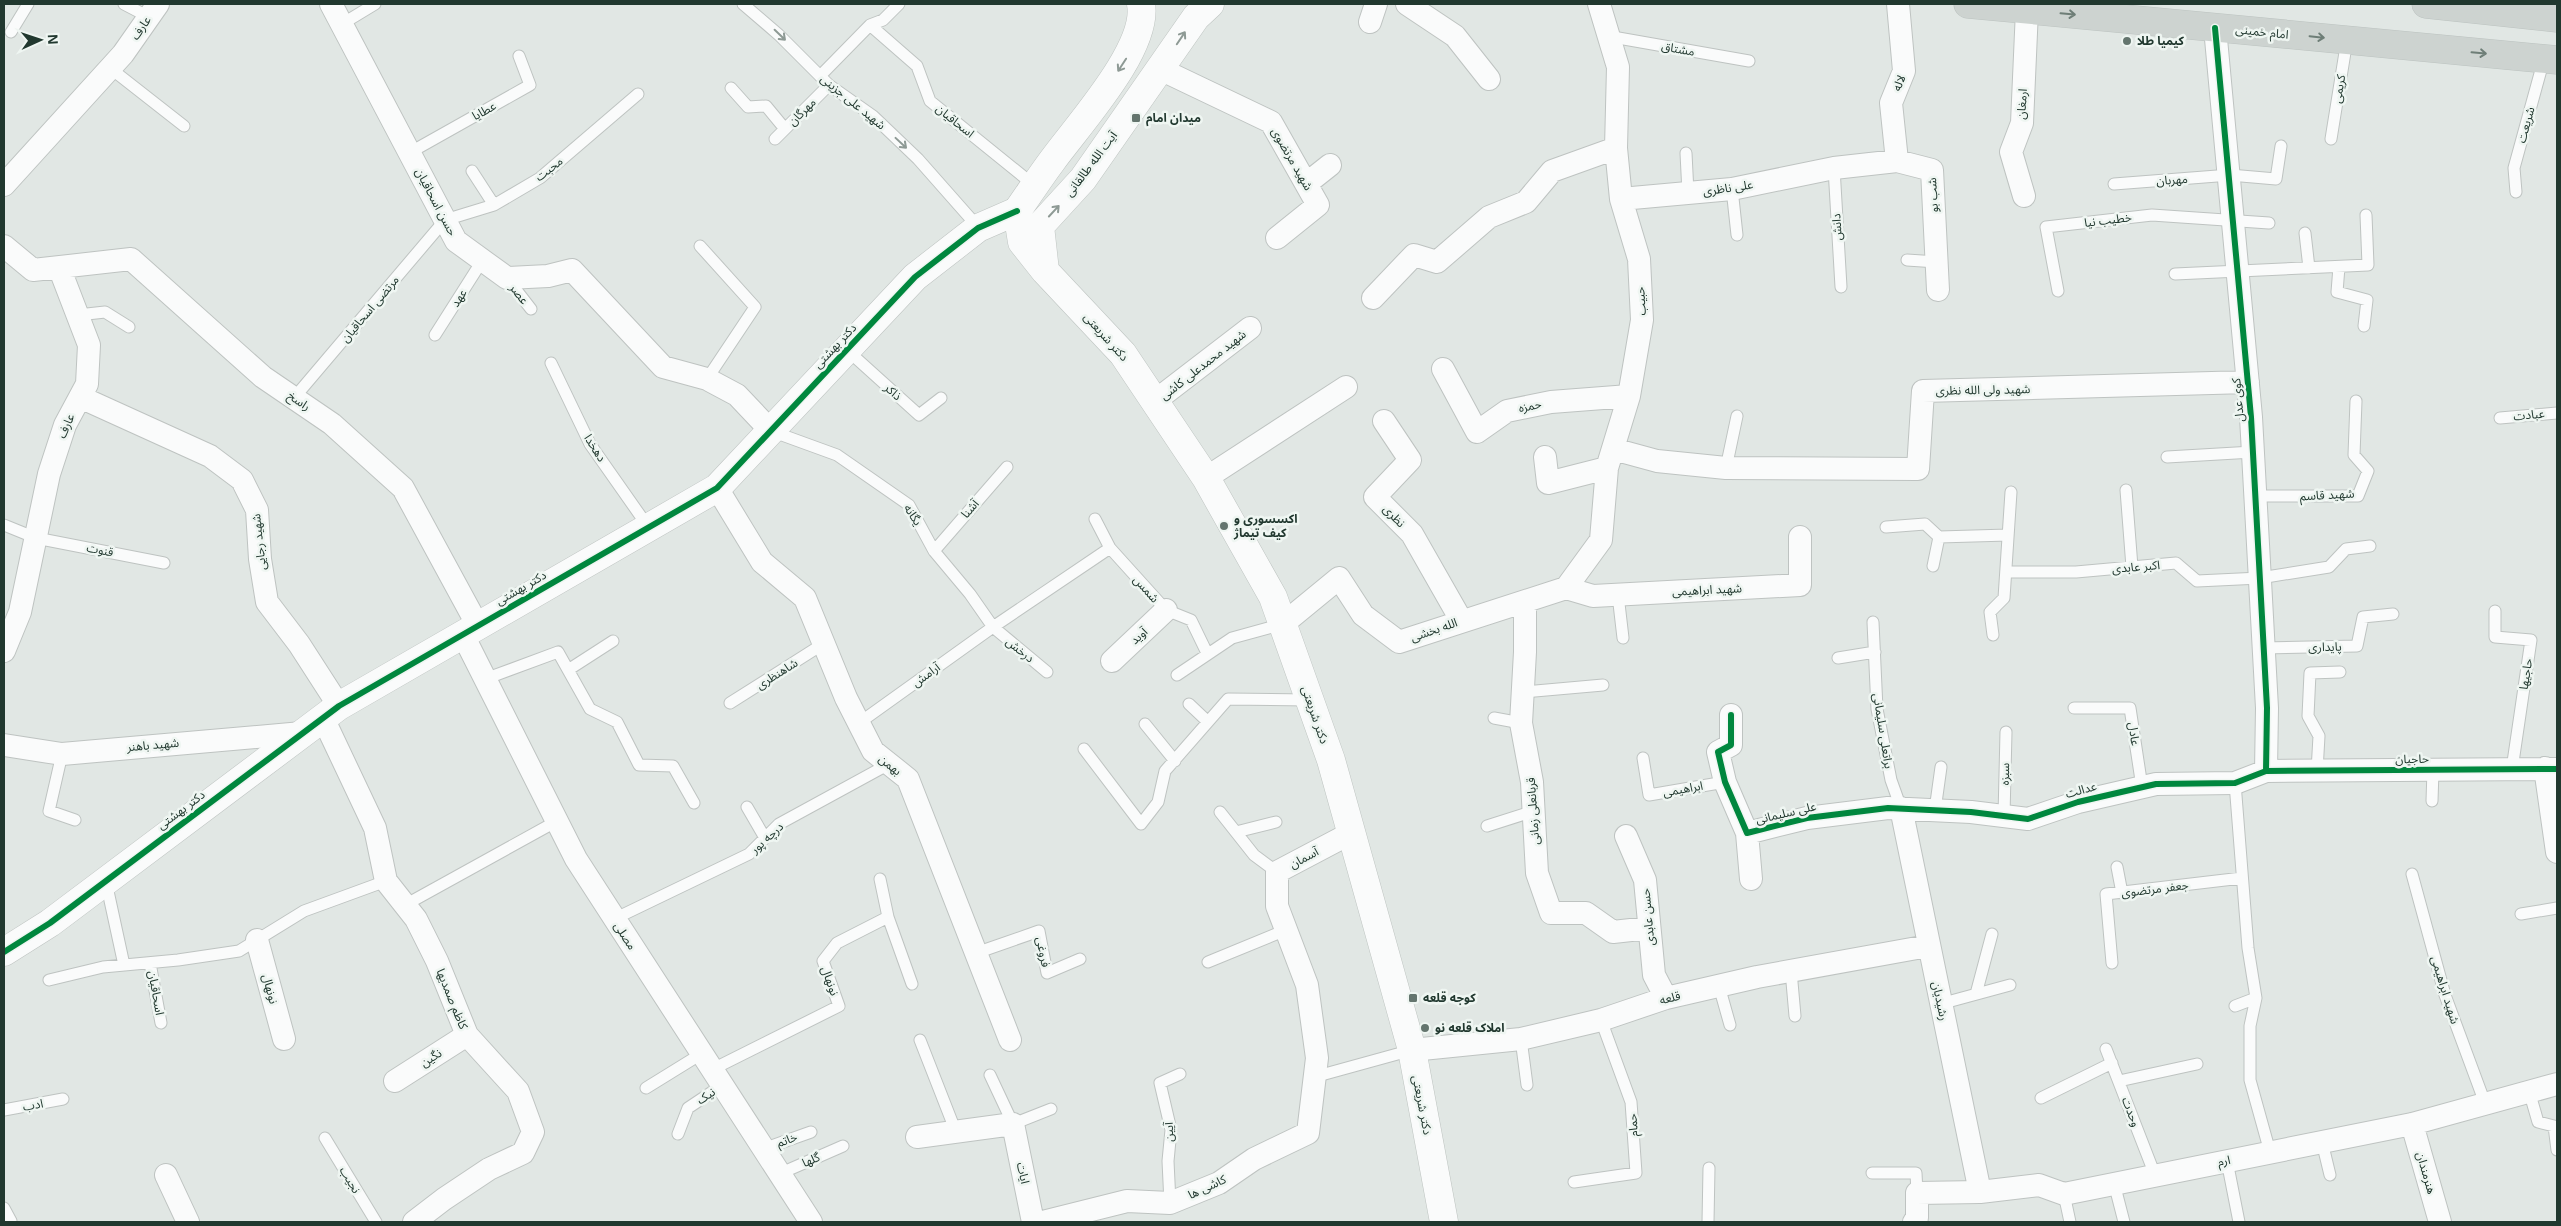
<svg xmlns="http://www.w3.org/2000/svg" width="2561" height="1226" font-family="Helvetica,'Noto Sans Arabic',sans-serif">
<style>
.lines{fill:none;stroke-linecap:round;stroke-linejoin:round}
.service-casing{stroke:#bec3c1;stroke-width:13}
.minor-casing{stroke:#bec3c1;stroke-width:24}
.tertiary-casing{stroke:#bec3c1;stroke-width:29}
.secondary-casing{stroke:#bec4c1;stroke-width:29}
.primary-casing{stroke:#bcc3c0;stroke-width:29}
.service{stroke:#fafbfb;stroke-width:11}
.minor{stroke:#fafbfb;stroke-width:22}
.tertiary{stroke:#fafbfb;stroke-width:28}
.secondary{stroke:#fafbfb;stroke-width:28}
.primary{stroke:#cdd3d0;stroke-width:28}
.cycleway-casing{stroke:#eff6f2;stroke-width:9}
.cycleway{stroke:#00873e;stroke-width:6}
.oneway{stroke:#6e7e77}
.oneway2{stroke:#8e9a95}
.poi-dot{fill:#64756e;stroke:#eff6f2;stroke-width:2}
.labels{text-anchor:middle;stroke-width:5;stroke-linejoin:round;paint-order:stroke}
.street-label{font-size:12px;fill:#21382f;stroke:#eff6f2}
.poi-label{font-size:12px;font-weight:bold;fill:#21382f;stroke:#eff6f2;text-anchor:start}
</style>
<rect width="100%" height="100%" fill="#e1e7e4"/>
<g class="lines">
<g class="service-casing">
<path id="service" d="M124,4L149,17
M743,4L779,35L829,85L873,116L918,159L978,227
M342,24L375,4
M870,25L917,66L930,101L1035,186
M11,32L28,4
M1607,36L1749,61
M110,68L184,126
M820,76L870,25L883,20L899,4
M731,88L748,107L766,106L785,129
M775,139L829,85
M2331,139L2347,40
M409,153L530,85L519,56
M1686,153L1688,193
M1834,168L1841,287
M472,171L494,205
M2114,184L2230,175L2276,179L2281,146
M1732,189L1737,235
M2516,192L2514,168L2544,59
M2305,233L2309,268
M700,246L755,307L707,379
M1907,260L1937,262
M2339,267L2337,292L2367,300L2364,326
M2175,274L2368,265L2366,215
M507,278L531,309
M2058,291L2046,227L2152,215L2269,223
M78,315L105,312L129,327
M435,335L482,261
M847,350L919,415L941,398
M551,363L590,444L649,528
M294,398L445,220L494,205L540,178L638,94
M2500,418L2557,413
M771,431L837,455L909,505L934,551L970,594L993,627L1047,672
M2167,457L2253,452
M1726,468L1737,416
M2126,490L2132,567
M2255,496H2358L2368,471L2354,455L2356,401
M1095,519L1110,548L1166,610L1191,620L1207,653
M4,525L36,538L164,563
M1886,527L1925,524L1939,537L2008,535
M934,551L1007,467
M1933,566L1939,537
M2006,572H2076L2176,563L2197,581L2260,578L2329,567L2346,549L2370,546
M1618,595L1623,638
M2495,611V637L2531,640L2512,769
M1873,622L1877,709L1891,780L1901,808
M1993,635L1990,612L2004,598L2011,492
M2263,648L2357,646L2363,617L2393,614
M1838,658L1875,652
M568,670L613,641
M1177,675L1232,638L1283,624
M485,679L558,652L590,709L617,722L639,765L673,766L694,803
M1523,692L1603,685
M730,703L823,644
M1189,704L1207,721
M2074,708H2130L2142,787
M1494,718L1521,723
M859,723L993,627L1110,548
M1145,724L1175,761
M1084,749L1141,824L1158,802L1165,771L1228,699L1309,700
M62,754L49,811L75,820
M1643,758L1649,795L1725,782
M2317,771L2319,736L2308,716L2310,673L2340,672
M2235,783L2248,948L2256,998L2250,1026V1080L2270,1152
M2432,801L2433,770
M747,807L765,838
M1935,810L1941,767
M1220,812L1254,855L1277,872
M2004,816L2006,732
M1487,826L1534,811
M1236,832L1276,822
M2117,867L2122,893
M2412,874L2445,995L2485,1103
M106,882L124,965
M405,905L557,821
M2521,914L2557,908
M888,917L912,984
M614,919L749,854L779,824L889,764
M976,953L1039,931L1047,973L1080,959
M1208,962L1286,930
M150,963L161,1023
M2112,963L2106,894L2242,878
M1791,971L1795,1016
M49,980L103,967L178,960L239,951L304,911L386,881
M1719,986L1730,1025
M1976,994L1992,934
M1940,1004L2010,985
M2235,1006L2256,998
M1521,1039L1527,1085
M920,1040L956,1132
M2106,1049L2155,1175
M711,1070L839,1006L823,961L837,943L888,917L880,879
M990,1075L1013,1124L1051,1109
M1314,1077L1412,1050
M2119,1081L2197,1064
M646,1088L701,1054
M2529,1091L2538,1122L2554,1126L2557,1150
M2041,1098L2112,1063
M4,1110L63,1099
M678,1134L688,1108L721,1086
M325,1138L376,1222
M2322,1142L2330,1175
M763,1149L811,1132
M2227,1161L2239,1222
M1872,1173H1916L1917,1193
M779,1174L843,1146
M1574,1182L1636,1173L1631,1102L1601,1020
M2114,1183L2124,1222
M2064,1194L2070,1222
M1170,1203L1168,1161L1171,1130L1160,1083L1180,1074
M4,1208L11,1221L9,1222
M1708,1222L1709,1168"/>
</g>
<g class="minor-casing">
<path id="minor" d="M331,4L456,241L507,278L548,276L572,270L663,367L707,379L737,395L771,431
M1407,4L1455,36L1489,79
M1370,22L1376,4
M2215,28L2251,417L2267,708L2266,771
M1160,69L1271,122L1318,205L1277,238
M1897,161L1891,103L1904,71L1898,4
M1306,184L1330,165
M4,185L123,54L158,4
M2024,196L2011,152L2022,123L2027,10
M1621,199L1732,189L1834,168L1897,161L1932,170L1938,290
M4,246L33,270L131,259L263,377L332,424L403,488L478,626
M1373,298L1414,255L1437,262L1489,217L1526,202L1552,171L1616,148
M1443,369L1477,432L1507,411L1551,402L1629,396
M80,397L210,456L242,480L257,510L260,559L267,602L299,644L339,706
M1155,401L1250,328
M1384,421L1410,460L1375,497L1412,534L1461,620
M1613,449L1657,461L1726,468L1918,469L1923,391L2248,382
M1545,457L1548,483L1607,468
M1206,478L1346,387
M717,488L762,562L805,598L846,698L873,751L908,779L1010,1040
M1566,588L1601,540L1607,468L1629,396L1642,320L1639,259L1621,199L1616,148L1618,67L1599,4
M1566,588L1593,596L1800,585V537
M1525,602V652L1521,723L1532,782L1537,873L1551,913H1586L1613,932L1649,928
M1283,624L1339,578L1363,615L1399,642L1566,588
M463,635L576,859L811,1222
M4,651L20,612L49,474L65,425L87,384L89,345L59,267
M1112,661L1166,610
M1731,715V745L1718,752L1725,782L1747,833L1807,818L1888,808L1971,812L2028,819L2078,802L2156,784L2235,783L2266,771L2557,769
M323,718L375,828L386,881L416,919L437,961L467,1035L518,1091L533,1132L523,1153L489,1169L444,1199L414,1222
M4,745L62,754L302,733
M2545,768L2557,852
M1901,808L1980,1192
M1747,833L1751,879
M1626,836L1645,880L1654,975L1666,998
M257,940L284,1039
M1412,1050L1521,1039L1601,1020L1666,998L1757,977L1928,946
M395,1081L467,1035
M2412,1124L2440,1222
M917,1137L1013,1124L1033,1222
M166,1175L188,1222
M1043,1222L1127,1201L1170,1203L1219,1183L1254,1159L1308,1133L1317,1058L1307,985L1277,906V872L1351,833
M1914,1222L1917,1218V1193L1980,1192L2039,1185L2064,1194L2412,1124L2557,1084"/>
</g>
<g class="tertiary-casing">
<path id="tertiary" d="M4,952L50,923L339,706L717,488L915,277L978,228L1017,211"/>
</g>
<g class="secondary-casing">
<path id="secondary" d="M1141,4C1149,48 1078,125 1052,161C1040,177 1029,194 1017,211L1022,242L1045,271L1123,354L1206,478L1273,597L1331,760L1412,1050L1444,1222
M1045,271L1040,226L1083,179L1196,17L1210,4"/>
</g>
<g class="primary-casing">
<path id="primary" d="M1968,4L2557,60
M2426,4L2557,18"/>
</g>
<use href="#service" class="service"/>
<use href="#minor" class="minor"/>
<use href="#tertiary" class="tertiary"/>
<use href="#secondary" class="secondary"/>
<use href="#primary" class="primary"/>
<g class="cycleway-casing">
<path id="cycleway" d="M2215,28L2251,417L2267,708L2266,771
M1731,715V745L1718,752L1725,782L1747,833L1807,818L1888,808L1971,812L2028,819L2078,802L2156,784L2235,783L2266,771L2557,769
M4,952L50,923L339,706L717,488L915,277L978,228L1017,211"/>
</g>
<use href="#cycleway" class="cycleway"/>
</g>
<defs><path id="oneway-shaft" d="M-6 0H5M1.5-3L5.5 0L1.5 3" fill="none" stroke-width="1.6" stroke-linecap="round" stroke-linejoin="round" transform="scale(1.25)"/></defs>
<g class="oneway">
<use href="#oneway-shaft" transform="translate(2068 14) rotate(5)"/>
<use href="#oneway-shaft" transform="translate(2317 37) rotate(6)"/>
<use href="#oneway-shaft" transform="translate(2479 53) rotate(5)"/>
</g>
<g class="oneway2">
<use href="#oneway-shaft" transform="translate(780 35) rotate(44)"/>
<use href="#oneway-shaft" transform="translate(1181 38) rotate(-56)"/>
<use href="#oneway-shaft" transform="translate(1122 65) rotate(123)"/>
<use href="#oneway-shaft" transform="translate(901 143) rotate(43)"/>
<use href="#oneway-shaft" transform="translate(1054 211) rotate(-47)"/>
</g>
<g class="poi-dot">
<circle cx="2127" cy="41" r="5"/>
<rect x="1131" y="113" width="10" height="10" rx="2.5"/>
<circle cx="1224" cy="526" r="5"/>
<rect x="1408" y="993" width="10" height="10" rx="2.5"/>
<circle cx="1425" cy="1028" r="5"/>
</g>
<g class="labels">
<g class="street-label">
<text transform="translate(141 28) rotate(-55)" y="4">عارف</text>
<text transform="translate(2262 32) rotate(6)" y="4">امام خمینی</text>
<text transform="translate(1678 49) rotate(10)" y="4">مشتاق</text>
<text transform="translate(1899 83) rotate(-68)" y="4">لاله</text>
<text transform="translate(2339 89) rotate(-81)" y="4">کریمی</text>
<text transform="translate(853 102) rotate(39)" y="4">شهید علی جزینی</text>
<text transform="translate(2022 104) rotate(-86)" y="4">ارمغان</text>
<text transform="translate(484 111) rotate(-29)" y="4">عطایا</text>
<text transform="translate(802 112) rotate(-45)" y="4">مهرگان</text>
<text transform="translate(955 121) rotate(39)" y="4">اسحاقیان</text>
<text transform="translate(2526 125) rotate(-75)" y="4">شریعت</text>
<text transform="translate(1292 159) rotate(60)" y="4">شهید مرتضوی</text>
<text transform="translate(1091 164) rotate(-53)" y="4">آیت الله طالقانی</text>
<text transform="translate(549 169) rotate(-38)" y="4">محبت</text>
<text transform="translate(2172 180) rotate(-4)" y="4">مهربان</text>
<text transform="translate(1728 188) rotate(-8)" y="4">علی ناظری</text>
<text transform="translate(1933 195) rotate(-93)" y="4">شب بو</text>
<text transform="translate(436 202) rotate(62)" y="4">حسن اسحاقیان</text>
<text transform="translate(2108 220) rotate(-7)" y="4">خطیب نیا</text>
<text transform="translate(1837 227) rotate(-93)" y="4">دانش</text>
<text transform="translate(519 294) rotate(52)" y="4">عصر</text>
<text transform="translate(459 298) rotate(-57)" y="4">عهد</text>
<text transform="translate(1641 301) rotate(-93)" y="4">حبیب</text>
<text transform="translate(370 309) rotate(-50)" y="4">مرتضی اسحاقیان</text>
<text transform="translate(1106 337) rotate(48)" y="4">دکتر شریعتی</text>
<text transform="translate(835 346) rotate(-47)" y="4">دکتر بهشتی</text>
<text transform="translate(1203 365) rotate(-38)" y="4">شهید محمدعلی کاشی</text>
<text transform="translate(1983 390) rotate(-1)" y="4">شهید ولی الله نظری</text>
<text transform="translate(893 392) rotate(42)" y="4">ذاکر</text>
<text transform="translate(2238 400) rotate(-95)" y="4">کوی عدل</text>
<text transform="translate(299 401) rotate(34)" y="4">راسخ</text>
<text transform="translate(1530 406) rotate(-12)" y="4">حمزه</text>
<text transform="translate(2529 415) rotate(-6)" y="4">عبادت</text>
<text transform="translate(66 426) rotate(-67)" y="4">عارف</text>
<text transform="translate(595 448) rotate(58)" y="4">دهخدا</text>
<text transform="translate(2327 495) rotate(-3)" y="4">شهید قاسم</text>
<text transform="translate(970 509) rotate(-49)" y="4">آشنا</text>
<text transform="translate(913 515) rotate(57)" y="4">یگانه</text>
<text transform="translate(1394 516) rotate(46)" y="4">نظری</text>
<text transform="translate(259 542) rotate(-96)" y="4">شهید رجایی</text>
<text transform="translate(100 550) rotate(11)" y="4">قنوت</text>
<text transform="translate(2136 567) rotate(-5)" y="4">اکبر عابدی</text>
<text transform="translate(521 588) rotate(-30)" y="4">دکتر بهشتی</text>
<text transform="translate(1146 589) rotate(48)" y="4">شمس</text>
<text transform="translate(1707 590) rotate(-3)" y="4">شهید ابراهیمی</text>
<text transform="translate(1434 630) rotate(-19)" y="4">الله بخشی</text>
<text transform="translate(1139 636) rotate(-43)" y="4">آوید</text>
<text transform="translate(2325 647) rotate(-1)" y="4">پایداری</text>
<text transform="translate(1020 650) rotate(39)" y="4">درخش</text>
<text transform="translate(777 674) rotate(-32)" y="4">شاهنظری</text>
<text transform="translate(2526 674) rotate(-81)" y="4">حاجیها</text>
<text transform="translate(926 675) rotate(-36)" y="4">آرامش</text>
<text transform="translate(1315 715) rotate(71)" y="4">دکتر شریعتی</text>
<text transform="translate(1883 731) rotate(81)" y="4">براتعلی سلیمانی</text>
<text transform="translate(2134 734) rotate(82)" y="4">عادل</text>
<text transform="translate(153 745) rotate(-5)" y="4">شهید باهنر</text>
<text transform="translate(2412 759) rotate(-1)" y="4">حاجیان</text>
<text transform="translate(890 765) rotate(39)" y="4">بهمن</text>
<text transform="translate(2005 774) rotate(-89)" y="4">سبزه</text>
<text transform="translate(1683 789) rotate(-10)" y="4">ابراهیمی</text>
<text transform="translate(2081 790) rotate(-15)" y="4">عدالت</text>
<text transform="translate(181 810) rotate(-37)" y="4">دکتر بهشتی</text>
<text transform="translate(1533 811) rotate(-94)" y="4">قربانعلی زمانی</text>
<text transform="translate(1786 813) rotate(-13)" y="4">علی سلیمانی</text>
<text transform="translate(767 838) rotate(-42)" y="4">درچه پور</text>
<text transform="translate(1304 858) rotate(-28)" y="4">آسمان</text>
<text transform="translate(2155 889) rotate(-7)" y="4">جعفر مرتضوی</text>
<text transform="translate(1648 917) rotate(-95)" y="4">حسن عابدی</text>
<text transform="translate(625 936) rotate(57)" y="4">مصلی</text>
<text transform="translate(1043 952) rotate(79)" y="4">فروغی</text>
<text transform="translate(830 981) rotate(70)" y="4">نونهال</text>
<text transform="translate(270 989) rotate(75)" y="4">نونهال</text>
<text transform="translate(2445 990) rotate(73)" y="4">شهید ابراهیمی</text>
<text transform="translate(156 993) rotate(80)" y="4">اسحاقیان</text>
<text transform="translate(1670 998) rotate(-15)" y="4">قلعه</text>
<text transform="translate(452 999) rotate(68)" y="4">کاظم صمدیها</text>
<text transform="translate(1940 1001) rotate(78)" y="4">رشیدیان</text>
<text transform="translate(431 1058) rotate(-33)" y="4">نگین</text>
<text transform="translate(706 1096) rotate(-34)" y="4">نیک</text>
<text transform="translate(33 1105) rotate(-10)" y="4">ادب</text>
<text transform="translate(1422 1105) rotate(79)" y="4">دکتر شریعتی</text>
<text transform="translate(2131 1112) rotate(69)" y="4">وحدت</text>
<text transform="translate(1633 1125) rotate(-94)" y="4">حمام</text>
<text transform="translate(1169 1132) rotate(-92)" y="4">آیین</text>
<text transform="translate(787 1140) rotate(-20)" y="4">خاتم</text>
<text transform="translate(811 1160) rotate(-23)" y="4">گلها</text>
<text transform="translate(2224 1161) rotate(-11)" y="4">ارم</text>
<text transform="translate(1023 1173) rotate(78)" y="4">ایات</text>
<text transform="translate(2426 1173) rotate(74)" y="4">هنرمندان</text>
<text transform="translate(350 1180) rotate(59)" y="4">نجیب</text>
<text transform="translate(1207 1187) rotate(-25)" y="4">کاشی ها</text>
</g>
<g class="poi-label">
<text x="2137" y="45">کیمیا طلا</text>
<text x="1146" y="122">میدان امام</text>
<text x="1234" y="523">اکسسوری و<tspan x="1234" dy="14">کیف تیماژ</tspan></text>
<text x="1423" y="1002">کوجه قلعه</text>
<text x="1435" y="1032">املاک قلعه نو</text>
</g>
</g>
<rect width="2561" height="1226" fill="none" stroke="#21382f" stroke-width="10"/>
<g transform="translate(40 40) rotate(87)" stroke="#eff6f2" stroke-width="4" paint-order="stroke">
<path d="M0-4L9 19L0 12L-9 19Z" fill="#21382f"/>
<text y="-8" font-size="14" font-weight="bold" text-anchor="middle" fill="#21382f">N</text>
</g>
</svg>
